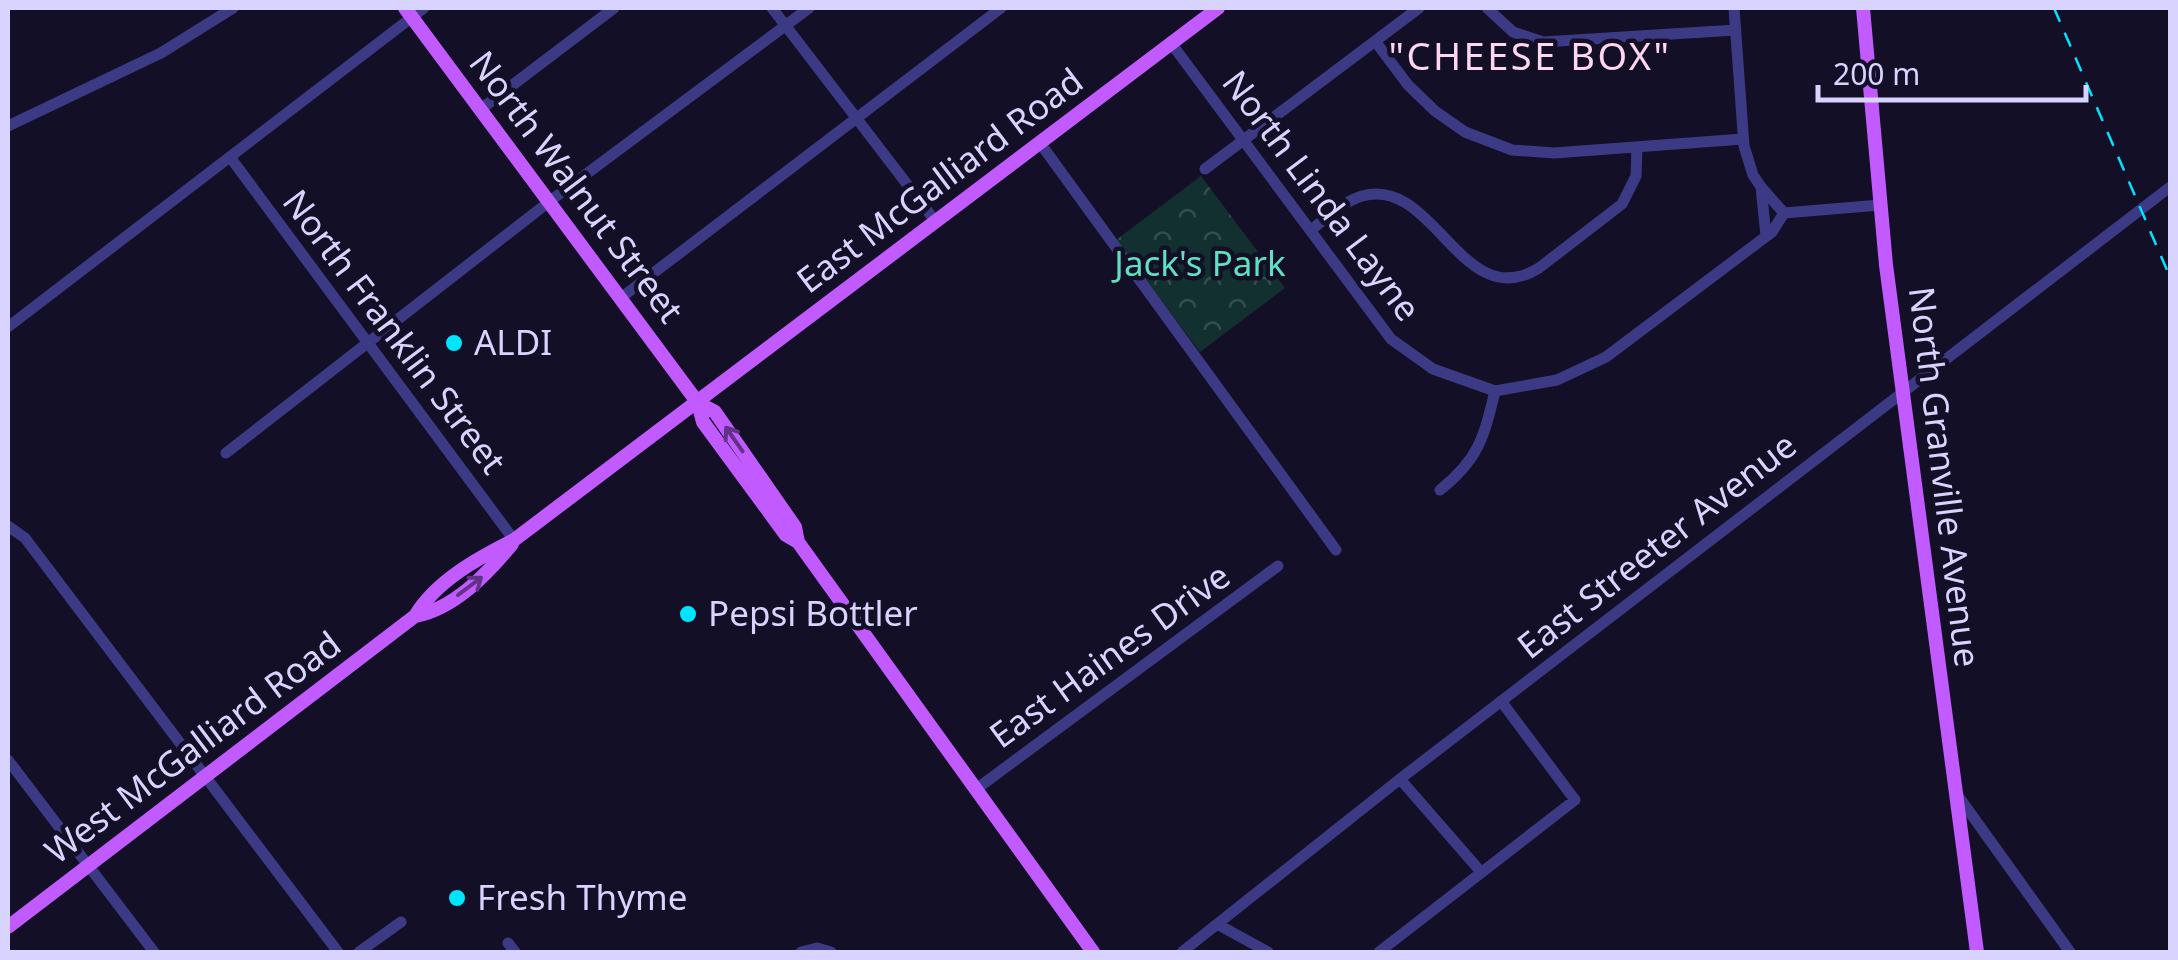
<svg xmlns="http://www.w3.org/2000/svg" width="2178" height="960" font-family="'Noto Sans',sans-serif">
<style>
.park{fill:url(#park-crowns)}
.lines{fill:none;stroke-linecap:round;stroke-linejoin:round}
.minor{stroke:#3d3a85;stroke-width:11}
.major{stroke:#c25bff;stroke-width:14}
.rail{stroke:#00e5ff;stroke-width:2.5;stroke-dasharray:15 12;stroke-linecap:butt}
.oneway{stroke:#623188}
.poi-dot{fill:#00e5ff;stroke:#130f26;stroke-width:4}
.labels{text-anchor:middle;stroke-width:9;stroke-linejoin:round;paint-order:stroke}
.street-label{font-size:35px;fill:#d9d4ff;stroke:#130f26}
.park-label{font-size:35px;fill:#5fe0c0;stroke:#130f26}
.poi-label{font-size:35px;fill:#d9d4ff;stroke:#130f26;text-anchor:start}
.neighbourhood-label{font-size:38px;letter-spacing:2.5px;fill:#ffd6f0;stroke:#130f26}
</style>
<defs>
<pattern id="park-crowns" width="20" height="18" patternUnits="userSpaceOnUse" patternTransform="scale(2.5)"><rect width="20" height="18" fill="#12302f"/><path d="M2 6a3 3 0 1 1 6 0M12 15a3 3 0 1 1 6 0" fill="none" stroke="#344d4e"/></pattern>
</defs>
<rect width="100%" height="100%" fill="#130f26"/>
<path class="park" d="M1201,176L1285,288L1200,352L1116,240Z"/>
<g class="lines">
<path class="minor" d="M772,8L936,222
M1487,8L1513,32L1543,42L1736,30
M1734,8L1744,146L1753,175L1761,187L1766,236
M1375,41L1408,85L1435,111L1465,132L1512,150L1554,153L1743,139
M1171,43L1391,339L1433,369L1495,391L1557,380L1606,357L1772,232L1784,213L1880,205
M481,109L614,8
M8,126L161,53L233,8
M1040,143L1336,550
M230,157L514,540
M1205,169L1419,8
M1761,187L1784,213
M1311,230C1326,218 1343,202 1362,196C1434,175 1462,316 1539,268L1622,204L1636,176L1637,147
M622,297L1001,8
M8,327L424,8
M226,453L550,201L809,8
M1440,490C1479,459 1484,437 1495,391
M8,526L25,538L338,952
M8,760L154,952
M1400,779L1481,872
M975,790L1278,566
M1956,793L2070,952
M1217,924L1268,952
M508,943L515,952
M359,952L401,922
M801,952L817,948L831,952
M1182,952L1400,779L2170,187
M1379,952L1575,800L1501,701"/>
<path class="major" d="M405,8L698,403L703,422L786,535L798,542L1093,952
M1863,8L1886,265L1977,952
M698,403L715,412L795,527L798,542
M415,616C454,609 487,574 512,544
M8,927L415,616C436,581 478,558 514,540L1218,8"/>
<path class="rail" d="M2054,8L2170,277"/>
</g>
<defs><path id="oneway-shaft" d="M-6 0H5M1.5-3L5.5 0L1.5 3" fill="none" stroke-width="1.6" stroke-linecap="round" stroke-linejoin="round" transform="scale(2.5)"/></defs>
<g class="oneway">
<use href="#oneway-shaft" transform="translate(734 439) rotate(-125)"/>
<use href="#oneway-shaft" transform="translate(470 586) rotate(-37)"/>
</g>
<g class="poi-dot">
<circle cx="454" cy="343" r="10"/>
<circle cx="688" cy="614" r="10"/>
<circle cx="457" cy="898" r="10"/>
</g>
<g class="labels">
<g class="street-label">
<text transform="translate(940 181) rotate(-37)" y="12">East McGalliard Road</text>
<text transform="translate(576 187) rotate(53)" y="12">North Walnut Street</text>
<text transform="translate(1321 196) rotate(53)" y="12">North Linda Layne</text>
<text transform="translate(394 332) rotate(53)" y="12">North Franklin Street</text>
<text transform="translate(1944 477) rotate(83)" y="12">North Granville Avenue</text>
<text transform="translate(1657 546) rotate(-38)" y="12">East Streeter Avenue</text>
<text transform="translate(1110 656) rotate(-36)" y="12">East Haines Drive</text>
<text transform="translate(193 748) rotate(-37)" y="12">West McGalliard Road</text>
</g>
<g class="park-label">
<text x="1200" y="276">Jack's Park</text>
</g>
<g class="poi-label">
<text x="474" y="355">ALDI</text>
<text x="708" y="626">Pepsi Bottler</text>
<text x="477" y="910">Fresh Thyme</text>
</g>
<g class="neighbourhood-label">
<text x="1530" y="70">"CHEESE BOX"</text>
</g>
</g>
<rect width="2178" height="960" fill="none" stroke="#d9d4ff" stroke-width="20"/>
<path d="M1818 85v15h268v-15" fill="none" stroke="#d9d4ff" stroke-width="5"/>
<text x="1833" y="85" font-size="30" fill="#d9d4ff" stroke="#130f26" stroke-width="8" paint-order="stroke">200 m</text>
</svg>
